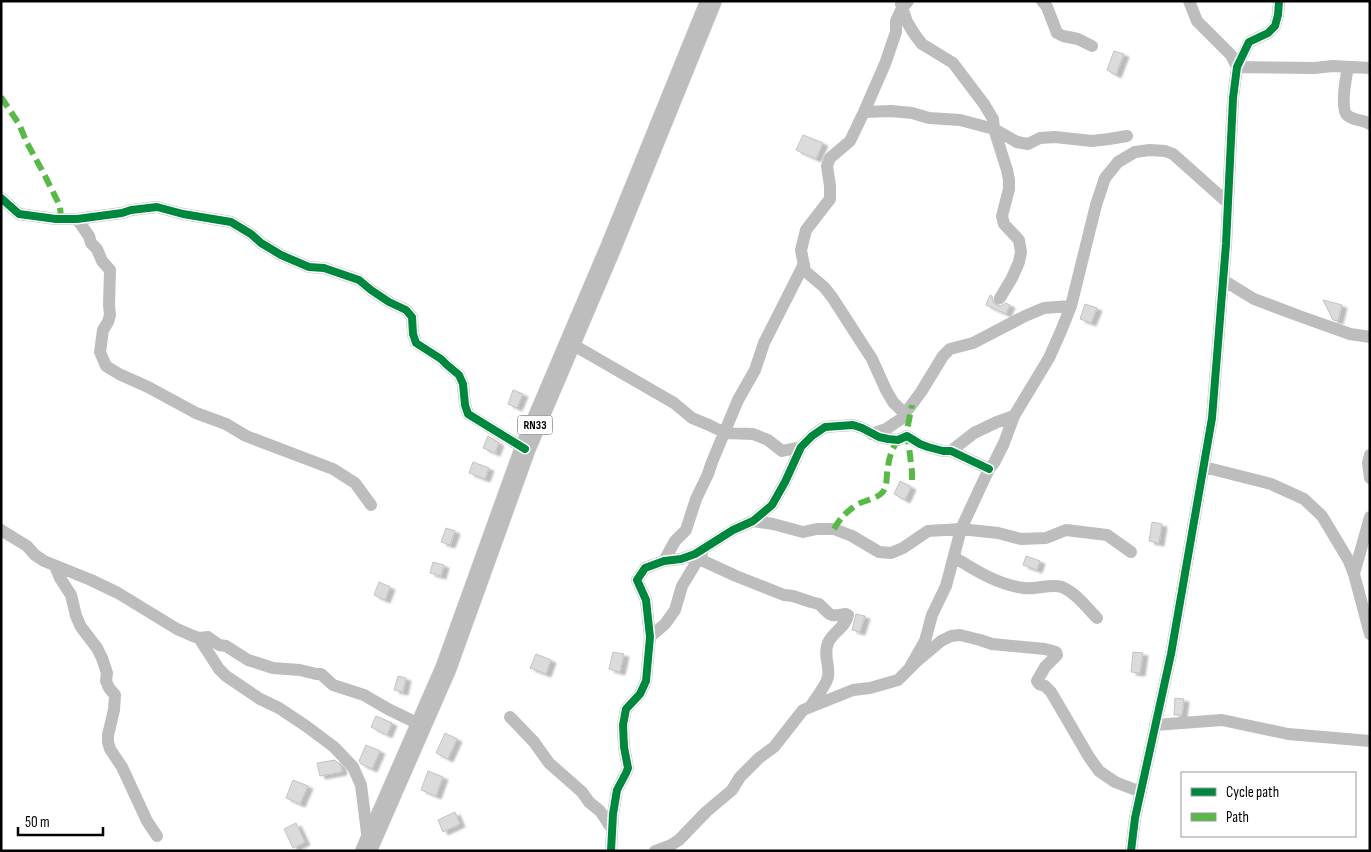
<svg xmlns="http://www.w3.org/2000/svg" width="1371" height="852" font-family="'Sofia Sans Condensed',sans-serif">
<style>
.building{fill:#dbdbdb;stroke:#c3c3c3;filter:url(#shadow)}
.lines{fill:none;stroke-linecap:round;stroke-linejoin:round}
.primary-casing{stroke:#dbdbdb;stroke-width:22}
.street{stroke:#bdbdbd;stroke-width:12}
.primary{stroke:#bdbdbd;stroke-width:21}
.quiet{stroke:#58b947;stroke-width:6;stroke-dasharray:12 6;stroke-linecap:butt}
.cycleway-casing{stroke:#fff;stroke-width:11}
.cycleway{stroke:#00873e;stroke-width:8}
.labels{text-anchor:middle;stroke-width:4.5;stroke-linejoin:round;paint-order:stroke}
.shield{fill:#fff;stroke:#4c4c4c;stroke-width:1}
.shield-label{font-size:12px;font-weight:bold;fill:#000}
</style>
<defs>
<filter id="shadow"><feDropShadow dx="5" dy="3" stdDeviation="1" flood-color="#0004"/></filter>
</defs>
<rect width="100%" height="100%" fill="#fff"/>
<path class="building" d="M1114,51L1124,54L1116,75L1107,70Z
M803,135L823,143L816,159L796,150Z
M990,295L992,296L993,301L996,305L1000,306L1006,303L1010,305L1006,314L986,305Z
M1323,300L1342,305L1338,321L1333,320Z
M1085,304L1097,308L1091,323L1080,319Z
M513,390L523,394L517,408L508,404Z
M488,436L499,443L495,453L483,448Z
M473,462L489,468L485,479L469,473Z
M900,481L911,487L905,500L894,494Z
M1152,522L1162,524L1159,543L1149,541Z
M446,528L455,531L450,545L441,542Z
M1026,556L1040,561L1037,570L1023,565Z
M433,562L444,565L441,576L430,573Z
M379,582L390,587L385,600L374,595Z
M856,614L865,616L860,632L852,630Z
M613,652L624,654L620,672L609,669Z
M1133,652L1143,653L1140,673L1131,672Z
M536,654L551,660L546,674L530,668Z
M398,676L406,678L403,692L394,690Z
M1175,698L1184,699L1182,715H1174Z
M376,716L392,723L387,735L371,727Z
M445,733L457,739L448,759L436,753Z
M366,745L380,751L372,769L361,764L359,761Z
M335,760L341,766L342,772L320,776L317,763Z
M428,771L443,777L436,796L421,790Z
M293,780L308,786L300,804L286,798Z
M455,812L460,824L443,832L438,820Z
M296,823L305,842L293,848L284,829Z"/>
<g class="lines">
<g class="primary-casing">
<path id="primary" d="M366,851L446,668L525,449L611,247L711,1"/>
</g>
<path class="street" d="M1042,1L1047,7L1057,33L1063,36L1078,39L1092,46
M1189,1L1197,21L1231,55L1237,67
M901,4L907,22L915,35L922,44L953,63L984,104L993,119L994,129L1007,170L1009,180V189L1002,216L1004,224L1019,240L1021,252L1019,262L1012,278L1000,298
M1237,67L1314,68L1333,66L1370,68
M1348,67C1346,77 1340,109 1347,115C1353,121 1363,119 1370,124
M864,112L891,111L912,113L929,118L960,120L994,129L1017,142L1028,144L1040,138L1055,137L1092,141L1109,139L1127,136
M1,198L19,214L56,219H77L122,213L131,210L157,207L183,214L231,222L251,234L261,243L281,255L309,267L324,268L359,280L371,290L389,302L406,310L412,317L413,334L416,343L441,359L447,365L459,375L463,384L465,405L468,414L525,449
M77,219L89,236L91,243L97,249L102,261L110,270L109,305L110,315L108,322L103,330L100,352L106,366L119,374L148,387L196,413L226,424L246,436L333,469L355,483L371,505
M1223,280L1254,299L1302,317L1350,334L1370,337
M570,343L674,403L692,418L709,425L725,433L753,434L768,440L782,451L801,447
M905,414L893,402L886,390L872,359L832,297L824,287L805,271L801,250L806,230L830,199V186L827,166L830,158L850,141L864,112L885,64L896,32V21L902,8L908,1
M872,434L886,429L901,419L921,392L943,356L950,349L973,343L1025,316L1044,308L1071,306
M951,451L974,433L997,422L1014,416
M1370,455L1368,463L1370,478
M1204,467L1271,484L1304,499L1322,516L1349,561L1354,574L1370,634
M753,521L773,524L803,532L817,529H834L852,536L879,552L891,553L903,548L928,531L961,529L998,533L1021,539L1046,538L1066,530L1107,535L1131,552
M1,530L27,546L35,555L44,561L91,580L118,593L177,629L193,636L199,638L208,637L219,645L226,646L248,660L273,668L300,670L316,674H321L333,685L364,695L388,709L421,725
M954,557C975,570 998,585 1024,588C1036,590 1051,583 1062,587C1076,593 1086,607 1097,618
M699,559L736,576L784,595L793,596L811,602L819,604C832,616 828,617 846,614L848,615C846,627 832,633 828,643C823,655 830,665 828,677C826,686 815,699 810,707
M664,561L675,541L686,530L696,499L708,474L712,462L738,400L755,370L764,343L804,264
M55,566L60,578L71,595L76,616L81,627L97,648L102,658L107,673L106,681L109,688L115,695L114,710L108,735V742L110,749L122,767L147,821L157,836
M1354,574L1370,517
M650,637L665,624L675,610L682,586L702,553
M199,638L219,669L226,676L260,699L279,708L306,726L334,747L353,767L361,785L368,841
M909,669L925,641L932,615L946,586L961,529L989,469L994,463L1004,443L1014,416L1049,358L1061,331L1071,306L1096,205L1105,178L1118,162L1135,152L1150,150L1165,151L1173,154L1228,203
M510,717L534,742L549,763L582,792L589,802L600,811L612,829
M1155,725L1222,720L1288,734L1370,741
M611,851L613,814L617,790L626,773L628,768L624,747L623,725L626,709L640,694L646,681L650,637L646,600L637,580L645,568L664,561L681,559L695,554L733,530L753,521L772,505L785,482L801,447L812,436L825,427L853,425L862,428L879,437L888,439L898,440L907,436L920,444L928,447L943,451H951L989,469
M655,851L671,845L679,840L706,812L732,790L740,777L759,758L774,747L803,710L853,690L870,688L898,680L916,662L941,641L951,636L960,635L980,640L992,644L1045,649L1056,652L1057,655L1045,667L1037,681L1039,684L1045,686L1051,692L1089,757L1099,771L1115,782L1141,792
M1131,851L1135,818L1171,654L1212,418L1226,244L1233,98L1237,67L1249,42L1268,33L1275,26L1278,15L1279,1"/>
<use href="#primary" class="primary"/>
<path class="quiet" d="M1,97L19,124L27,143L43,172L60,206L61,219
M912,480V472L907,430L912,405
M834,529C841,517 846,512 858,504C866,500 880,498 884,490C888,482 886,474 888,467C889,456 893,447 899,438"/>
<g class="cycleway-casing">
<path id="cycleway" d="M1,198L19,214L56,219H77L122,213L131,210L157,207L183,214L231,222L251,234L261,243L281,255L309,267L324,268L359,280L371,290L389,302L406,310L412,317L413,334L416,343L441,359L447,365L459,375L463,384L465,405L468,414L525,449
M611,851L613,814L617,790L626,773L628,768L624,747L623,725L626,709L640,694L646,681L650,637L646,600L637,580L645,568L664,561L681,559L695,554L733,530L753,521L772,505L785,482L801,447L812,436L825,427L853,425L862,428L879,437L888,439L898,440L907,436L920,444L928,447L943,451H951L989,469
M1131,851L1135,818L1171,654L1212,418L1226,244L1233,98L1237,67L1249,42L1268,33L1275,26L1278,15L1279,1"/>
</g>
<use href="#cycleway" class="cycleway"/>
</g>
<g class="labels">
<rect class="shield" x="517.5" y="415.5" width="35" height="19" rx="4"/>
<g class="shield-label">
<text x="535" y="429">RN33</text>
</g>
</g>
<rect width="1371" height="852" fill="none" stroke="#000000" stroke-width="5"/>
<rect x="1181" y="772" width="175" height="65" fill="#ffffff" stroke="#999999"/>
<rect x="1191" y="788" width="25" height="8" fill="#00873e" stroke="#999999"/>
<text x="1226" y="797" font-size="15" fill="#000000">Cycle path</text>
<rect x="1191" y="813" width="25" height="8" fill="#58b947" stroke="#999999"/>
<text x="1226" y="822" font-size="15" fill="#000000">Path</text>
<path d="M18 827v8h85v-8" fill="none" stroke="#000000" stroke-width="2.5"/>
<text x="25" y="827" font-size="15" fill="#000000" stroke="#ffffff" stroke-width="4" paint-order="stroke">50 m</text>
</svg>
